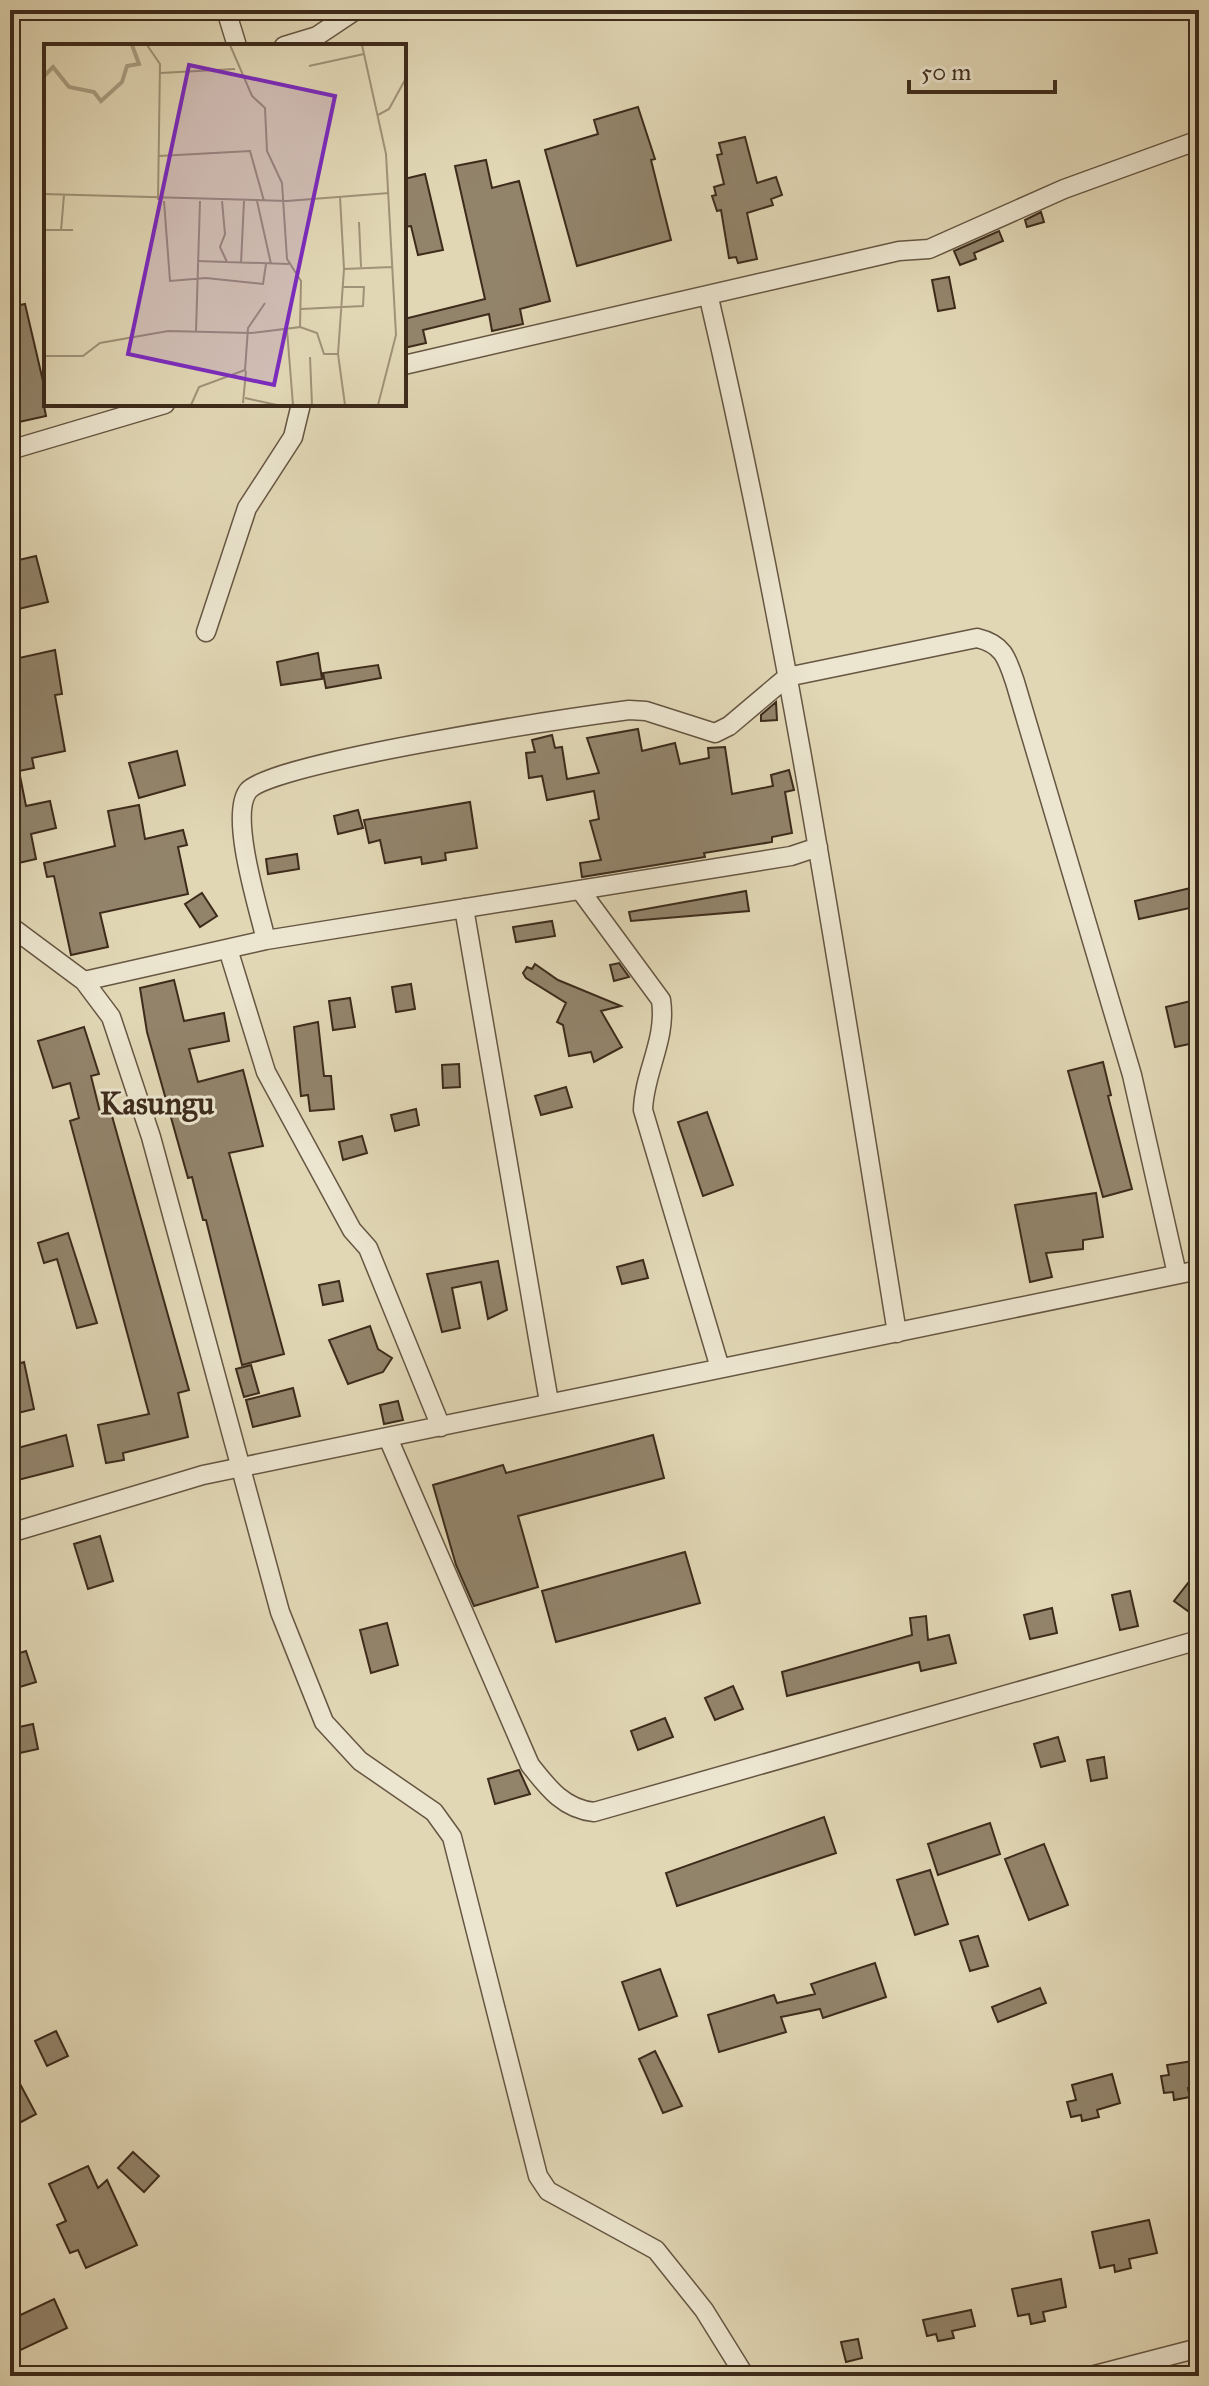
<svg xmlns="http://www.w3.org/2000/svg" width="1209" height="2386" font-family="'IM FELL Great Primer',serif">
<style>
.building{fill:#92846b;stroke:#3d2b1b;stroke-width:2}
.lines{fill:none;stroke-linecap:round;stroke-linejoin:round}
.street-casing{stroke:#665642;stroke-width:21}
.street{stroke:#ece5cf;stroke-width:18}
.labels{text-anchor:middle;stroke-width:6;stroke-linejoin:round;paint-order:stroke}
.district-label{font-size:32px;font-weight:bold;fill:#3d2b1b;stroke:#ece5cf}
.inset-river{fill:none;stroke:#a99d81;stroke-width:4}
.inset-road{fill:none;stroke:#9f9277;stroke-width:2}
.view{fill:#7b2cbf;fill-opacity:0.15;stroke:#7b2cbf;stroke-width:4}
.inset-edge{fill:none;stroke:#3d2b1b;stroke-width:4}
</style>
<rect width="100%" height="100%" fill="#e1d7b5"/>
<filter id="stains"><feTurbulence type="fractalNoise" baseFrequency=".0025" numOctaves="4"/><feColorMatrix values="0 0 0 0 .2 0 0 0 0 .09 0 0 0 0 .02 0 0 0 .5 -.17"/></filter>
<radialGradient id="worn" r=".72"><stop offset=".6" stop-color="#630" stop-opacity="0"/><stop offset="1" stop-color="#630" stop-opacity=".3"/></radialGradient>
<path class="building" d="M638,107L655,159L651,160L671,240L577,266L545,150L598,134L594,120Z
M745,137L757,183L776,177L782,195L771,199L773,205L747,213L757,259L738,263L736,257L729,258L721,210L717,211L712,196L716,195L714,187L724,184L717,155L722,154L719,143Z
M486,160L492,188L519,181L550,301L520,309L523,324L492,331L489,314L423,330L426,343L404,348V319L485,299L455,166Z
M425,174L443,250L418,255L411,226L404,227V179Z
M1041,212L1044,222L1027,227L1025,220Z
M999,231L1003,241L974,253L976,259L960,265L954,251Z
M949,277L955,308L938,311L932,280Z
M25,304L46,394L43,401L46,416L10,424V307Z
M36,556L48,602L10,611V562Z
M55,650L62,694L55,695L65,751L32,758L34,768L19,771L26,806L50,801L56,828L31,834L36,859L10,865V660Z
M318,653L322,679L281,685L277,662Z
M378,665L381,678L326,688L323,673Z
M776,702L777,720L761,721V715Z
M638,729L642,751L675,743L680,764L709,758L708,748L725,747L732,794L773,786L771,775L789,770L794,790L785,792L792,833L772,837V842L704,853L705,857L582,877L580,863L601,860L590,821L599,819L594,791L547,800L542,776L529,778L526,753L535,752L532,740L552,735L555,748L562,747L567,779L599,773L587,738Z
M177,751L185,785L139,798L129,763Z
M470,802L477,848L445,853L446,860L422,864L421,857L385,863L380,840L369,843L364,820Z
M139,805L145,839L183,830L187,845L178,847L188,894L100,913L108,947L71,955L54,876L47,877L44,863L115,846L108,811Z
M358,810L363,828L338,834L334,816Z
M297,854L299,869L268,874L266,859Z
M1199,886V906L1139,919L1135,901Z
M746,891L749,911L631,921L629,912Z
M202,893L217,916L200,927L185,904Z
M552,921L555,936L516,942L513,927Z
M619,963L629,977L614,981L610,965Z
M535,964L558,980L621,1006L601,1011L622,1047L594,1062L591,1052L569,1056L563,1025L557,1022L566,1003L526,978L523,973L527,967L532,969Z
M174,980L184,1021L224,1013L229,1041L189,1049L198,1082L243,1070L263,1146L229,1153L284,1354L242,1365L206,1220H203L192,1177L188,1178L147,1032L140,988Z
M411,984L415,1009L396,1012L392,987Z
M350,998L355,1027L333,1030L329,1001Z
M1199,999V1042L1175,1047L1166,1007Z
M318,1022L324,1076H331L334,1109L310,1111L308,1095L301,1096L294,1027Z
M84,1027L99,1074L91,1076L100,1112L110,1109L189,1390L178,1393L188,1437L123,1453L124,1460L106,1463L98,1425L149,1414L70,1121L79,1118L70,1083L53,1088L38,1041Z
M1103,1062L1111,1095L1108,1096L1132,1189L1103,1197L1068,1071Z
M459,1064L460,1087L443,1088L442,1065Z
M566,1087L572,1107L541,1115L535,1096Z
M416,1109L419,1125L395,1131L391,1115Z
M707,1112L733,1185L703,1196L678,1122Z
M362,1136L367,1153L343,1160L339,1142Z
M1096,1193L1103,1237L1083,1240V1249L1046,1253L1052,1277L1030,1282L1015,1205Z
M68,1233L97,1323L77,1328L57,1259L44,1263L38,1243Z
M643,1260L648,1278L622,1284L617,1267Z
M498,1261L507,1310L488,1319L481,1282L452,1288L460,1328L442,1332L427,1274Z
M339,1281L343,1301L323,1305L319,1285Z
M370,1326L378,1349L392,1358L383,1372L348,1384L329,1340Z
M24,1362L34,1409L10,1415V1366Z
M251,1365L259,1393L244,1397L236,1369Z
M293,1388L300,1416L253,1427L246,1400Z
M398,1401L403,1420L384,1424L380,1405Z
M66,1435L73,1466L10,1482V1450Z
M653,1435L664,1478L518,1516L538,1587L474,1606L456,1565L433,1485L503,1465L506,1473Z
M100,1536L113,1581L88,1589L74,1544Z
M685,1552L700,1603L556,1642L542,1591Z
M1199,1569V1619L1174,1601Z
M1130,1591L1138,1626L1120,1630L1112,1595Z
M1052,1608L1057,1633L1030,1639L1024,1615Z
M926,1616L928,1640L949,1635L956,1663L921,1671L919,1662L787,1696L782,1672L912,1635L910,1618Z
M387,1623L398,1665L371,1673L360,1630Z
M26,1651L36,1682L10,1690V1656Z
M733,1686L743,1709L715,1720L705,1698Z
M665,1718L673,1737L638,1750L631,1731Z
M33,1724L38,1749L15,1754L10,1729Z
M1058,1737L1065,1761L1041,1767L1034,1744Z
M1104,1757L1107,1778L1091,1781L1087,1760Z
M519,1770L530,1794L495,1804L488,1779Z
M824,1817L836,1853L677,1906L666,1873Z
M990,1823L1000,1854L938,1875L928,1844Z
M1044,1844L1068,1905L1029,1920L1005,1859Z
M930,1870L948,1924L915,1935L897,1880Z
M978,1936L988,1966L970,1971L960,1941Z
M875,1963L886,1997L823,2018L820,2009L781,2017L786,2032L719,2052L708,2015L774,1995L777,2003L815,1994L811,1984Z
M660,1969L677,2016L639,2030L622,1982Z
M1040,1988L1046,2003L998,2022L992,2007Z
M56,2031L68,2056L47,2066L35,2041Z
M655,2051L682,2106L663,2113L639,2059Z
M1199,2060V2086L1188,2088L1190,2097L1174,2100L1173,2092L1164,2093L1161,2076L1169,2075L1167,2065Z
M10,2065L36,2114L10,2128Z
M1112,2074L1120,2103L1097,2110L1099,2117L1082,2121L1081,2115L1071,2117L1067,2102L1076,2100L1072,2085Z
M133,2152L159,2176L144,2192L118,2168Z
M88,2166L98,2188L107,2180L137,2245L86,2268L78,2250L70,2253L57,2225L66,2221L49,2184Z
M1149,2220L1157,2253L1129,2259L1131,2268L1115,2272L1114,2265L1100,2268L1092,2232Z
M1061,2279L1066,2307L1043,2312L1045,2321L1031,2324L1029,2314L1018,2316L1012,2289Z
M54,2299L67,2328L10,2355V2320Z
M971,2310L975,2326L952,2331L954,2338L938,2341L936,2334L927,2336L923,2320Z
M858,2339L862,2358L846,2362L841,2342Z"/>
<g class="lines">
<g class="street-casing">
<path id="street" d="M226,10L237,46
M284,46L317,36L356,10
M709,298C789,639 841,987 897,1333
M404,365L899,251L929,249L1064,189L1199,140
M10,450L165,404
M206,632L247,508L293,437L301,404
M580,890L661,1000C667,1040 644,1072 643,1110L720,1368
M464,908L549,1402
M10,926L84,981L111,1017L151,1137L280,1612L324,1722L360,1761L434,1812L452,1837L538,2176L548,2191L656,2250L704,2310L745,2376
M266,940C259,910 229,816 248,791C270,762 576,717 629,710L646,711L715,733L729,726L787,677L977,638C1003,644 1007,658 1015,682L1132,1075L1177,1274
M228,949L266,1072L352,1230L368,1248L441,1427
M84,981L266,940L791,856L818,847
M388,1438L530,1765C548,1788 564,1809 594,1812L1199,1640
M10,1533L203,1475L1199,1270
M1091,2376L1199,2348"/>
</g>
<use href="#street" class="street"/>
</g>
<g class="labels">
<g class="district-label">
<text x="157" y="1114">Kasungu</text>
</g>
</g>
<g transform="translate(44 44)">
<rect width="362" height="362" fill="#e1d7b5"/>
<path class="inset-river" d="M0,32L9,23L25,43L50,48L57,57L78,38L83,22L95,20L88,1"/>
<path class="inset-road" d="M103,1L116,20L114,156M318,1L342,110L352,291L334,361M265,22L320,10M116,29L191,25M334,71L345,65L362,34M115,112L206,107L220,157M0,150L243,157L345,149M296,153L300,225L294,310L301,361M120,157L126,237L162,234L219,240L222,220M178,157L181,190L176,203L183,218M213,157L227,220M315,178L317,223M0,186H29M17,187L20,151M153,217L245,220M197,219L200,157M300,225L348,223M257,265L319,262L320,243H298M256,283L273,289L280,310H294M243,286L249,361M152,287L156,157M0,312H39L56,299L124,287L207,289L256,283L257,237L243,215L238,139L223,107L221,64L208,52L186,1M266,313L268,361M201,354L233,361M199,359L202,327M147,361L155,343L201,326L204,284L221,259"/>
<path class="view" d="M145,21L291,52L230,341L84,310Z"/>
<rect width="362" height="362" class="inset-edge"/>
</g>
<rect width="1209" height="2386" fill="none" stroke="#e1d7b5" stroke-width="40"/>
<rect x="12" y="12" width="1185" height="2362" fill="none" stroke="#3d2b1b" stroke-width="4"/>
<rect x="20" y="20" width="1169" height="2346" fill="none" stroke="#3d2b1b" stroke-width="2"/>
<path d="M909 80v12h146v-12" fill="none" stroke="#3d2b1b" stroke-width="4"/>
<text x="921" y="80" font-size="24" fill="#3d2b1b" stroke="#ece5cf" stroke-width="6" paint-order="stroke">50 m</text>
<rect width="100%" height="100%" filter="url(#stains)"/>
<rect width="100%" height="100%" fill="url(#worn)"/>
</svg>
